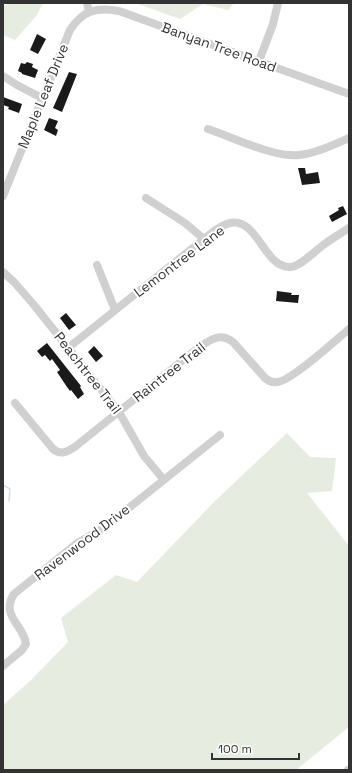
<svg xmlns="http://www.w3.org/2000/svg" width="352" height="773" font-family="'Space Grotesk',sans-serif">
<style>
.green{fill:#e6ecdf}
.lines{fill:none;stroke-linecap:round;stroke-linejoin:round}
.stream{stroke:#cfe2ee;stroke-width:1.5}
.building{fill:#1a1a1a}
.minor{stroke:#d0d0d0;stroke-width:8}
.labels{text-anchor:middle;stroke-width:4;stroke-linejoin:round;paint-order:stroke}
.street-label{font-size:14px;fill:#333;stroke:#fff}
</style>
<rect width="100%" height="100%" fill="#fff"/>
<path class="green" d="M11,3H43L37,15L15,40L3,35V6Z
M135,3H234L228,10L203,4L180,19Z
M287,433L310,457L336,458L332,491L307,493L349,546V727L296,770H3V705L31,680L68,642L61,618L116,575L137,582L214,502Z"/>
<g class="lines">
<path class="stream" d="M3,485L10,489L9,501"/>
</g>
<path class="building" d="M37,34L46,39L38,54L30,50Z
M27,62L33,64L32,67L38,70L35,78L22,74V73L18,71L21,63L25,64Z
M69,72L77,74L62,112L53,108Z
M3,97L22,104L19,113L8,109L9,107L3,105Z
M49,118L58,121L55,128L58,130L56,136L44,130Z
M298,168H305L306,174L318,172L320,183L302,185Z
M343,206L347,214L332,222L329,216L339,210L338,208Z
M277,291L292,293L291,295H299L298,303L276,301Z
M66,313L76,325L69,330L60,318Z
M47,343L81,386L80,387L84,394L78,399L71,390L70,391L67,387L57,372L60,370L52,359L50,361L45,355L42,357L37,351Z
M94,346L103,356L96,362L88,352Z"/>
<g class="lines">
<path class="minor" d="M87,3L89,12
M259,61L273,24L278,3
M3,76L17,85L42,98
M208,129C232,137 275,158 299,155C316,153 333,145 349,138
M3,196L70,30C83,10 97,7 119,11L349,94
M146,198L185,223L204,239
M97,265L115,310
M3,272L14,282L34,305L119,412L144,456L164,480
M68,348L204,239C212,233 220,225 230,223C258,217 264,269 291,267C301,266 317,249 326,243C333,238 341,233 349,228
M15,403L53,449C62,456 68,451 76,446L198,348C211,340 219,332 233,342L265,378C269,381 272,383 277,382C290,382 336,340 349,329
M3,666L22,650L26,644C24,625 0,616 14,594L76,544L105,527L220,435
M348,770H349"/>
</g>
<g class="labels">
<g class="street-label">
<text transform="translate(219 47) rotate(20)" y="5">Banyan Tree Road</text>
<text transform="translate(43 96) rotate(-68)" y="5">Maple Leaf Drive</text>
<text transform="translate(179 261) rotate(-37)" y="5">Lemontree Lane</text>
<text transform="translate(169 372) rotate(-38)" y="5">Raintree Trail</text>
<text transform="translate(88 373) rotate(52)" y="5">Peachtree Trail</text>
<text transform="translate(82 542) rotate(-37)" y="5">Ravenwood Drive</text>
</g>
</g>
<rect width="352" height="773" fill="none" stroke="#333333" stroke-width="8"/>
<path d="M212 753v6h87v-6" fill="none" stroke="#333333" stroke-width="2"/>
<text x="218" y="753" font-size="12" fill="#333333" stroke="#ffffff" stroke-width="3" paint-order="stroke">100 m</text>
</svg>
